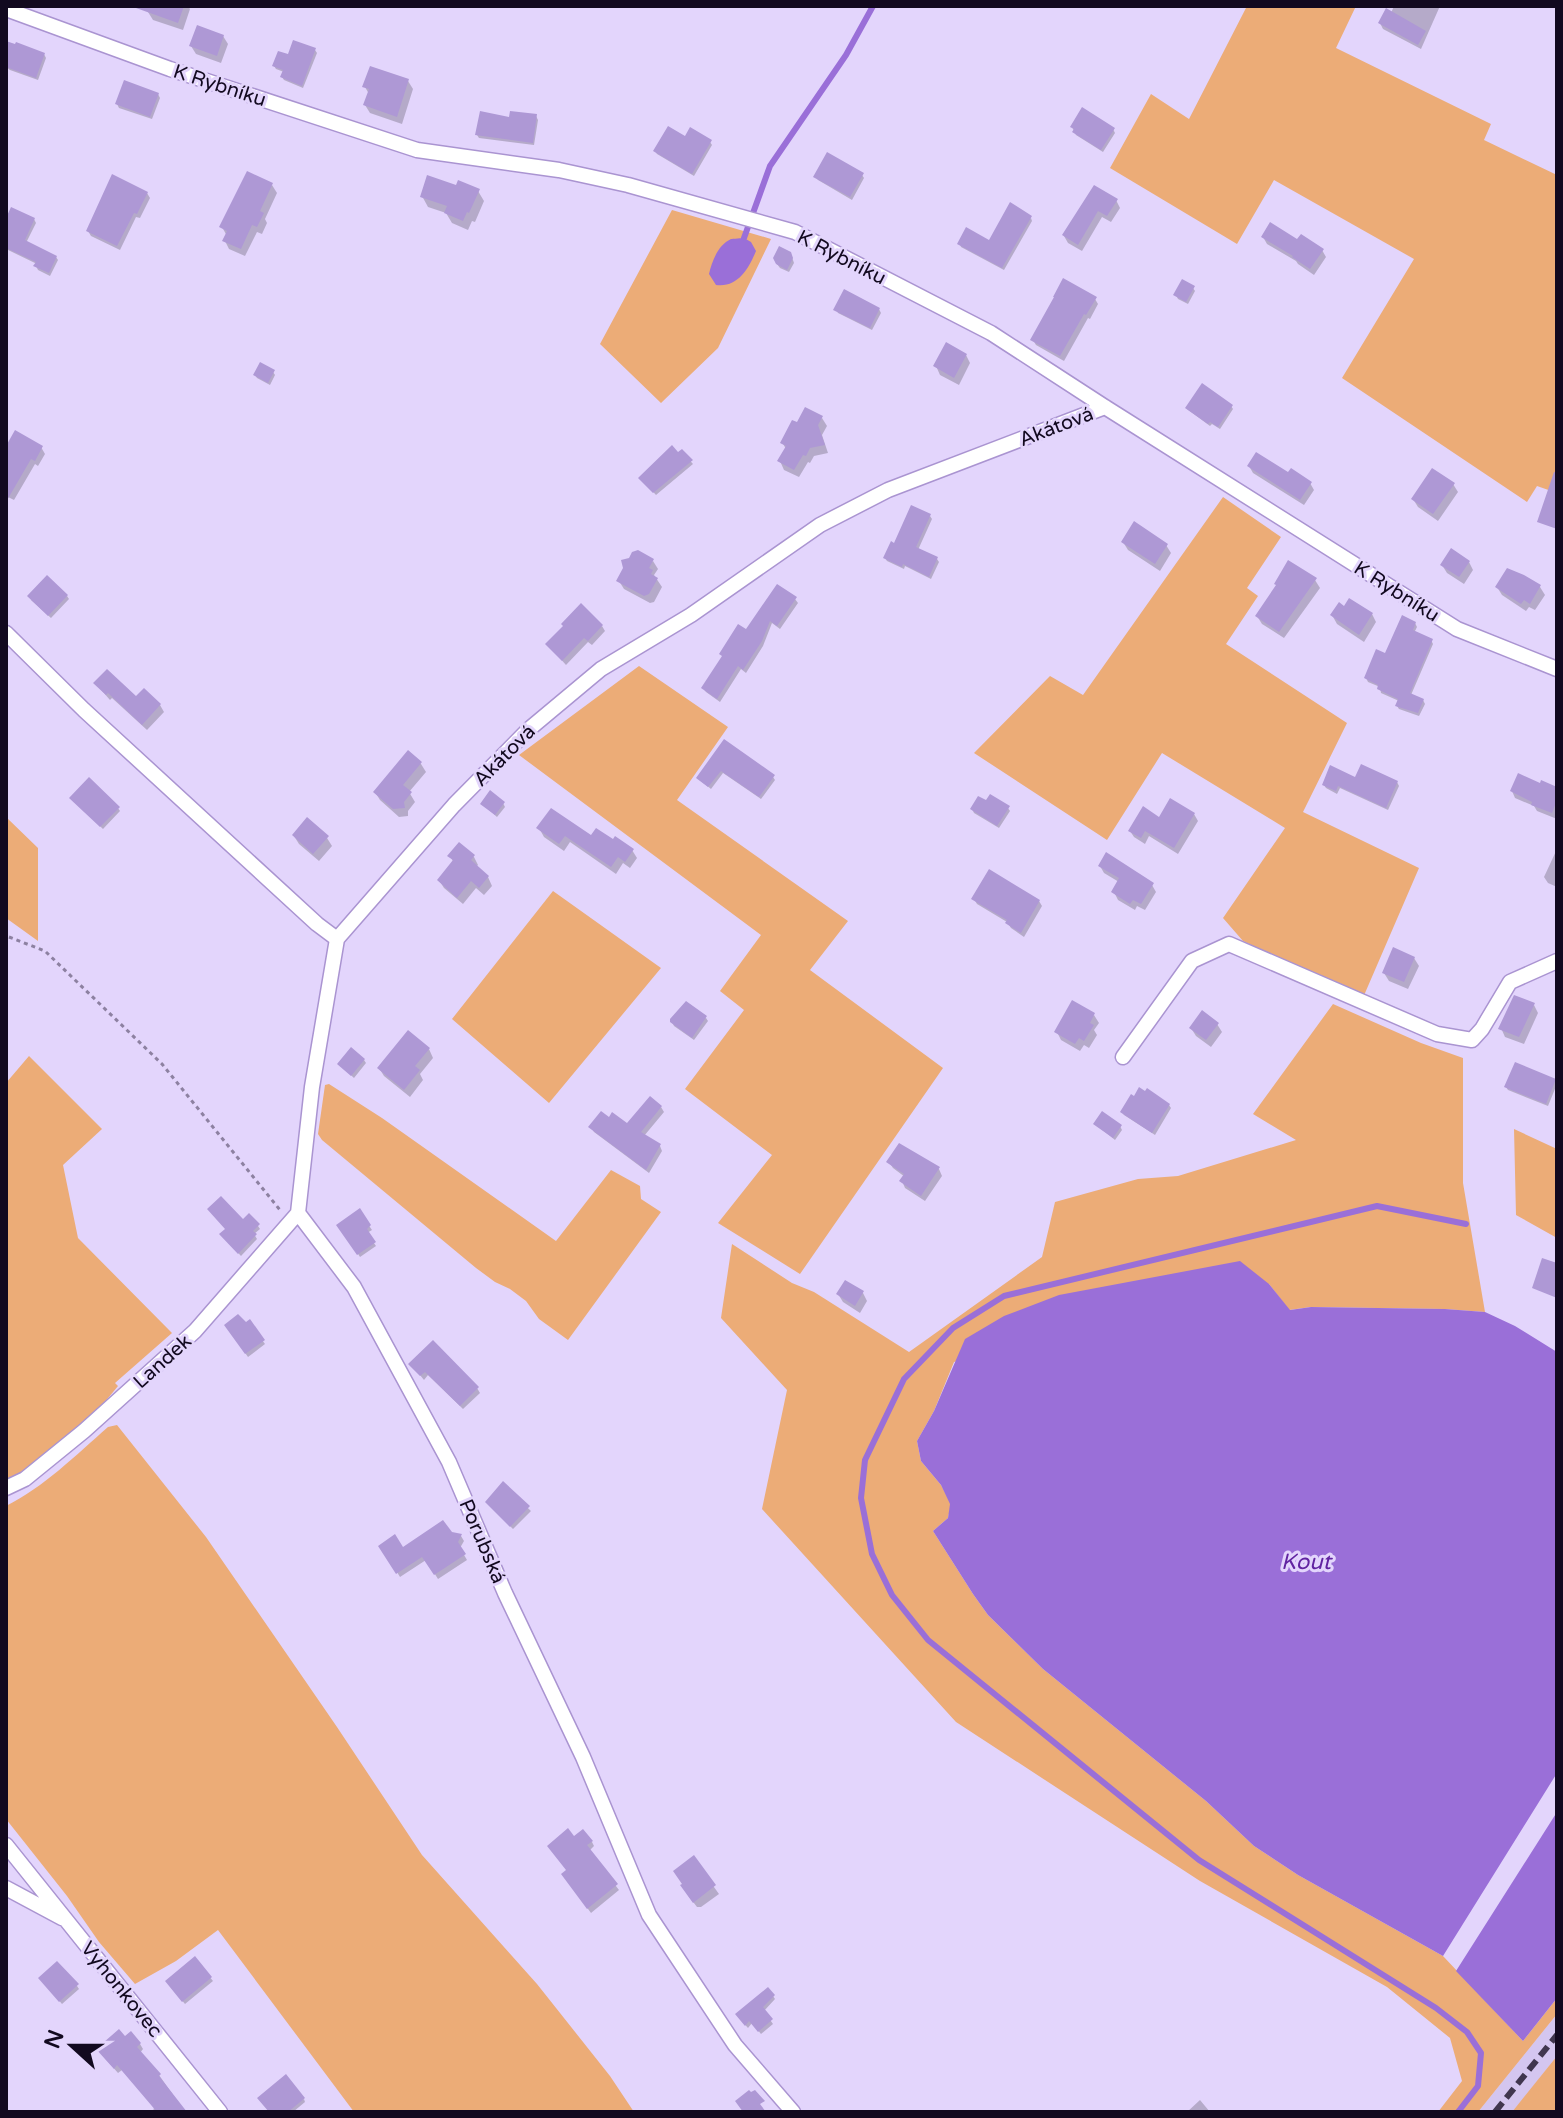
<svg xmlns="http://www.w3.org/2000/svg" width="1563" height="2118" font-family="'Varela Round',sans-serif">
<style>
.built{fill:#d4c6f0}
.green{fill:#ecac77}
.water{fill:#9a6fd8}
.shadow{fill:#0003}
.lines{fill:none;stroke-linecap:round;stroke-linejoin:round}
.stream{stroke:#9a6fd8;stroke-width:6}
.building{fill:#ae98d5}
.street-casing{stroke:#aa94d1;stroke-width:17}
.path{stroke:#8d81a1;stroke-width:3;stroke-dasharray:4 4;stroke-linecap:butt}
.street{stroke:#fff;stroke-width:14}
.rail{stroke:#40364f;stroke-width:6;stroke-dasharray:12 6;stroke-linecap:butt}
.labels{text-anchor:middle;stroke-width:6;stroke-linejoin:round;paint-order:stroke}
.street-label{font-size:20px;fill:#12091f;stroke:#e3d5fc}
.water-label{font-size:22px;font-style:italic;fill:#6123a1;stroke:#e3d5fc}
</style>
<rect width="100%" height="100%" fill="#e3d5fc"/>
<path class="built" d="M1557,2014V2056L1523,2099L1512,2112H1478Z"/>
<path class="green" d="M1247,6H1356L1336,48L1491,124L1484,140L1557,175V493L1537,486L1527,502L1342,378L1414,259L1274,180L1237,244L1110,168L1151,94L1189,119Z
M672,210L771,239L718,348L661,403L600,344Z
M1223,497L1281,537L1247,588L1258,596L1226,644L1347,723L1303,812L1419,868L1362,1000L1243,941L1223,918L1285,828L1162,753L1107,840L974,753L1050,676L1083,695Z
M639,666L728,727L677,800L848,921L810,970L943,1068L800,1274L718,1223L772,1155L685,1089L744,1010L720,991L761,935L519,755Z
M6,817L38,848V941L6,918Z
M553,891L661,968L549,1103L452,1019Z
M1333,1004L1421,1043L1463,1058V1183L1485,1312L1445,1309L1311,1307L1289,1310L1269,1284L954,1362L934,1411L917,1441L921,1461L941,1485L951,1504L948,1518L933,1531L973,1594L988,1615L1043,1669L1206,1801L1254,1846L1298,1875L1443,1956L1523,2041L1557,1998V2014L1478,2112H1438L1462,2081L1450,2038L1387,1987L1200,1881L956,1722L762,1509L787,1390L721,1318L732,1244L792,1283L814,1292L909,1352L1042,1257L1055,1202L1138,1179L1178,1176L1296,1140L1253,1114Z
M29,1056L102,1129L63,1165L78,1238L172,1333L115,1383L118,1386C87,1426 46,1454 6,1483V1083Z
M329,1084L382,1118L556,1241L611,1170L640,1186L641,1199L661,1212L568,1340L539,1319L526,1301L510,1289L495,1282L476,1268L322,1140L318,1134L325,1085Z
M1514,1129L1557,1149V1238L1516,1215Z
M117,1425L206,1537L337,1727L422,1855L537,1984L610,2076L634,2112H354L218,1930L176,1961L135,1984L99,1942L67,1896L6,1819V1506C44,1487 76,1455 108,1427Z
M1557,2056V2112H1512Z"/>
<path class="water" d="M744,238L751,242L756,251C749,268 738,288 716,285L709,274C712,261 718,245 731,239C732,239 743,238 744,238Z
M1240,1261L1269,1284L1290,1310L1311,1307L1445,1309L1485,1312L1515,1326L1557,1352V1773L1443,1956L1298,1875L1254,1846L1206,1801L1043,1669L988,1615L973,1594L933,1531L948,1518L950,1504L941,1485L921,1461L917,1441L934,1411L965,1339L1004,1316L1059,1295Z
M1557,1812V1998L1523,2041L1456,1971Z"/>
<path class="shadow" d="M150,6H188L190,9L183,30L153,20L148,12Z
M1394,6H1440L1421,49L1383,29L1380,23L1391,13Z
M223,36L228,44L221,63L196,54L191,46Z
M6,47L44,54L46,58L38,80L10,70L6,67Z
M315,50L317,53L303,88L284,80L282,77L284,72L276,69L274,66L289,57Z
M408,81L413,89L402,124L370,113L365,105L369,94L365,87Z
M158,94L160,98L152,119L119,108L117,104Z
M536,116L538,120L534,145L479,138L477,135L511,120Z
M1072,127L1113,129L1115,133L1103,152L1076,135Z
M686,139L710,142L712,145L694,176L657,154L655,151Z
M862,175L864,178L852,200L818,180L816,177Z
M272,185L277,193L265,219L267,223L262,234L257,232L245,256L229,249L225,241L227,236L222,227Z
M457,188L478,191L484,201L475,222L472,221L468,230L452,223L446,213L428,207L422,196Z
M1095,188L1116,200L1120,208L1111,222L1102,217L1082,251L1068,243L1064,236Z
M147,193L150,198L140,218L136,217L120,250L91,236L88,231Z
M1031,218L1032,221L1004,270L961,247L960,244L990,242Z
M34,219L36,223L26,243L56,257L58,260L50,276L38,270L36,266L37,264L6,249V223Z
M1263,237L1298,241L1322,250L1326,257L1314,275L1298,264L1296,261L1267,244Z
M792,257L794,263L789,272L780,268L777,264Z
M1193,288L1195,291L1188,304L1178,299L1176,295Z
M1095,299L1098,304L1090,319L1088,318L1064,361L1036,345L1033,340Z
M836,309H879L881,313L872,330L838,313Z
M966,355L970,363L959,385L940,375L936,366Z
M273,372L275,375L270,385L257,378L255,375Z
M1231,406L1233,409L1220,429L1212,424L1210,426L1187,409Z
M822,418L827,426L822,435L828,453L814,456L810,463L808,462L799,477L784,470L780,461L786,449L782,442L798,425Z
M41,447L45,454L38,466L35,464L14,500L6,496V472Z
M682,452L693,464L656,495L643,481Z
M1249,466L1289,475L1310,483L1314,490L1304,505L1253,473Z
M1453,484L1458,492L1438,521L1418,507L1413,499Z
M930,516L932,519L918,550L937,559L939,562L931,579L905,566L904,569L887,561L885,558L895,545Z
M1123,542L1166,545L1171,553L1160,571L1128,550Z
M653,561L658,569L654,575L662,587L654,602L650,603L624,589L619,581Z
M1469,562L1473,570L1464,584L1447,573L1442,565Z
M1315,580L1320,588L1284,638L1262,624L1257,616Z
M1497,587H1540L1545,595L1535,610L1529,607L1526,611L1502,595Z
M67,596L69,599L51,618L31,600Z
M795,599L798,603L780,629L772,623L763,646L746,673L741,669L720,702L706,692L703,688L747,632Z
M1372,614L1376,622L1364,642L1337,624L1332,615Z
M1415,623L1417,627L1414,633L1431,640L1433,644L1411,695L1423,700L1425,704L1419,716L1399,709L1397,706L1399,701L1381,693L1380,687L1368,682L1366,678Z
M602,626L605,631L592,645L588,642L566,665L547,644Z
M96,684L136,699L144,691L160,705L164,712L147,730L112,698L110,700Z
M725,742L773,777L775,780L761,799L723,773L711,789L701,781Z
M408,753L421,764L426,772L409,792L415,802L408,811V816L399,817L380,800L375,792Z
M1356,780L1397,782L1399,786L1388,810L1340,788L1337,794L1326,788L1324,785Z
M1541,786L1557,789V819L1537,811L1534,806L1515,798L1512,791Z
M74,801L118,808L120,811L103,829Z
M503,803L505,807L497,817L482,804Z
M1008,808L1010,811L999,828L974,813L972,809Z
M1194,814L1198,821L1178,854L1149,836L1145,844L1134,837L1130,831L1160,819Z
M539,828L591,838L632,850L637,858L630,868L623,863L616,874L570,842L564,851L544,837Z
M294,836L327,838L332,846L319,861L299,844Z
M459,845L474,857L478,865L476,867L488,877L492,886L484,895L476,888L463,904L444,888L439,880L454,863L450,856Z
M1557,849V887L1548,883L1544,877Z
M1100,866L1152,885L1156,892L1145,910L1137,906L1135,910L1118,900L1114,892L1119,882L1104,873Z
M974,899L1039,901L1042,906L1024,937L1011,928L1007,922L977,904Z
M1414,958L1419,966L1408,989L1389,981L1384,973Z
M1534,1005L1538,1013L1524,1044L1505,1037L1501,1028Z
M1094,1015L1099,1023L1094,1030L1097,1035L1089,1048L1084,1045L1080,1051L1061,1040L1057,1032Z
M706,1018L708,1021L694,1040L674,1026L672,1022Z
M1217,1024L1222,1032L1211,1047L1196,1036L1191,1028Z
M429,1049L433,1058L420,1074L423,1080L410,1097L384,1076L379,1068Z
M364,1060L366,1063L354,1078L342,1067Z
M1555,1080L1557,1084L1548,1106L1508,1090L1506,1087Z
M1145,1094L1169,1105L1171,1108L1155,1135L1124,1115L1122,1112L1135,1098Z
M661,1107L664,1112L644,1136L660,1146L662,1151L649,1173L594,1132L591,1127L627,1126Z
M1095,1124L1120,1126L1122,1130L1115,1140Z
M889,1162L939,1169L942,1176L925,1201L905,1188L902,1181L905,1177L893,1168Z
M359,1211L372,1230L367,1233L376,1246L360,1257L339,1225Z
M243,1222L258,1226L260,1229L254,1234L257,1239L241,1256L224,1238Z
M863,1293L867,1301L860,1313L843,1302L838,1294Z
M249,1322L265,1344L248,1357L226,1326Z
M411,1364L477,1388L480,1393L463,1409L428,1375L424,1380Z
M503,1484L531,1511L513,1529L489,1505Z
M450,1534L461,1536L464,1541L460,1548L467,1560L438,1579L426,1560L400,1577L381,1546L402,1550Z
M574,1839L592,1842L594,1846L589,1851L619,1890L591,1913L566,1879Z
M693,1858L719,1894L701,1907H697L687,1894Z
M195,1959L213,1981L185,2004L169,1985Z
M42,1981L77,1986L79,1989L62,2004Z
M773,1996L775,1999L764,2011L773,2024L761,2034L752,2023L748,2028L739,2018Z
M125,2039L140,2044L143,2049L140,2053L159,2075L185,2112H153L154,2107L122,2070L118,2073L102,2055Z
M304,2099L305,2102L293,2112H271Z
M1200,2100L1210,2112H1187Z"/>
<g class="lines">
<path class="stream" d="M744,238L770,166L846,55L873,6
M1458,2112L1478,2086L1481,2053L1467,2032L1436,2008L1199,1860L928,1640L892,1595L872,1554L861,1498L865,1460L904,1379L953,1328L1004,1296L1377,1206L1466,1224"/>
</g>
<path class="building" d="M137,6H184L178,23L136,8Z
M1386,8L1426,31L1418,45L1378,23Z
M197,25L224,35L217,56L189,46Z
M293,40L316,48L302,86L280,77L283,70L272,66L278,51L288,54Z
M6,41L15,44L16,42L45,53L36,78L6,67Z
M370,66L409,79L397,117L363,105L369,89L362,87Z
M124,80L159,93L150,117L115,104Z
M1082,107L1115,128L1101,150L1072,132L1074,129L1070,127Z
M480,111L509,117L510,111L537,114L533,143L475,135Z
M668,126L685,136L690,127L712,140L692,174L653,151Z
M827,152L864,173L850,197L813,177Z
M247,171L273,183L260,211L264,213L257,227L252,225L241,249L222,241L227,231L219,227Z
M112,174L148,192L137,214L134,213L117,246L86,231Z
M427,175L456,185L458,180L480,189L469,213L467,212L463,221L444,213L447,206L420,197Z
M1094,185L1118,199L1107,216L1098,211L1078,245L1062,235Z
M1010,202L1032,216L1002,268L957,244L966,227L989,240Z
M11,207L35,218L25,240L57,256L49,273L33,266L36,262L6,248V218Z
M1270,222L1297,239L1301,234L1324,249L1310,269L1292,257L1293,256L1261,237Z
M779,246L791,252L793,258L787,270L776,264L773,258Z
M1063,278L1097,297L1086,315L1084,314L1060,356L1030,340L1054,297H1053Z
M1182,279L1195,286L1186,302L1173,295Z
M844,289L880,308L870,328L833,310Z
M946,342L967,354L954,378L933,366Z
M260,362L275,370L268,383L253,375Z
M1202,383L1233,405L1218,427L1210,422L1208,424L1185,408Z
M805,407L823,416L818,425L825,445L810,448L806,456L803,455L794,470L777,461L786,446L780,443L792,420L797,422Z
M15,430L43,446L35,461L31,459L6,502V446Z
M672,445L678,452L682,449L693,460L653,493L638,478Z
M1256,452L1288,472L1291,468L1312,482L1300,500L1247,466Z
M1432,468L1455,483L1433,514L1411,499Z
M1554,472L1557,473V529L1537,522Z
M911,505L931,514L916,547L938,557L929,577L903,564L902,567L883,558L891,541L894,543Z
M1134,521L1168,544L1155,564L1121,542Z
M1451,548L1470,561L1459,577L1440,565Z
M638,550L654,559L649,568L653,570L651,574L658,578L649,594L644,596L616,581L623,568L621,560L629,558L632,552Z
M1288,560L1317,578L1279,632L1255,616L1276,585L1274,584Z
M1507,568L1524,575L1541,585L1530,604L1524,600L1521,604L1495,587Z
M47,575L68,595L48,616L27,596Z
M777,584L797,597L777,626L770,621L762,641L743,670L738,666L717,699L701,688L722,656L719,654L738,624L746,629Z
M1349,598L1373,613L1359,635L1330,615L1339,602L1344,606Z
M581,603L603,625L588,641L584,638L562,661L545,644L563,626L561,624Z
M1402,615L1416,622L1413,630L1433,639L1410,693L1424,699L1418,713L1395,706L1398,699L1377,689L1378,685L1364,678L1376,649L1385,653Z
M107,669L136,696L144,688L161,704L142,725L108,693L106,695L93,683Z
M724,739L775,775L759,797L721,771L708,787L696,778Z
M408,750L422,762L403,785L412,792L404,802L405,808L393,809L373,792Z
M1361,764L1398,781L1386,808L1338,786L1336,791L1322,785L1330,765L1355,777Z
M1518,773L1540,783L1541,780L1557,787V800L1552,813L1531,805L1532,802L1510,791Z
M89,777L120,807L100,827L69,798Z
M490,790L505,802L495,815L480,804Z
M990,794L1010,806L997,826L970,809L978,796L986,800Z
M1170,798L1195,813L1174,848L1145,831L1141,838L1128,831L1143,806L1159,817Z
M551,808L591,835L596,828L613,839L615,836L634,849L625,862L618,857L611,867L565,836L559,844L536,828Z
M307,817L329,836L313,854L292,835Z
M459,842L475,855L471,860L489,876L479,888L471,881L457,898L437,880L453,860L447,856Z
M1106,852L1154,883L1141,904L1133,900L1130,904L1111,892L1119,878L1098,866Z
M989,869L1040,900L1021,933L1005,923L1007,920L971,899Z
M1393,947L1415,957L1404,982L1382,973Z
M1514,995L1535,1003L1519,1037L1498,1029Z
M1072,1000L1095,1013L1090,1023L1094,1025L1084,1041L1079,1038L1075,1044L1054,1032Z
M686,1001L707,1016L692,1038L670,1022V1019Z
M1202,1010L1219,1023L1206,1040L1189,1028Z
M408,1030L430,1048L415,1066L420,1070L404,1090L377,1068Z
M351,1047L365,1059L351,1076L337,1064Z
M1515,1062L1556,1079L1546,1104L1504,1087Z
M1139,1087L1145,1091L1147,1088L1170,1104L1152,1133L1120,1112L1131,1094L1134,1096Z
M650,1096L662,1106L641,1132L661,1144L646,1170L588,1127L601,1111L609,1117L612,1112L627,1123Z
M1102,1111L1122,1125L1113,1138L1093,1124Z
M899,1143L940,1167L921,1196L899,1181L904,1174L886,1162Z
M221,1196L243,1219L249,1213L260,1224L253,1231L257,1234L238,1254L219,1234L225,1229L207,1209Z
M360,1208L371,1225L367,1229L376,1242L357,1255L336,1225Z
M1542,1258L1557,1263V1298L1532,1288Z
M845,1280L864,1291L855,1306L836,1294Z
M238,1314L246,1322L250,1319L265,1340L245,1354L224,1325Z
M433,1340L479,1387L460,1406L425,1372L420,1376L408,1364Z
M503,1481L530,1506L510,1527L485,1502Z
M443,1520L452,1532L462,1534L458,1542L466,1554L434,1575L422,1557L396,1574L378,1546L395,1534L403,1547Z
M568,1828L574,1836L583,1829L593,1841L587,1845L618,1884L587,1909L561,1874L566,1870L547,1846Z
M694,1855L716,1885L693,1903L680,1885L682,1884L673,1871Z
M195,1956L212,1977L182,2002L165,1981Z
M57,1961L79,1984L59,2002L38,1978Z
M768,1987L775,1995L763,2007L773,2019L758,2032L749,2021L745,2026L735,2014Z
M119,2029L125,2036L131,2031L141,2043L137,2047L161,2074L159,2076L187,2112H157L117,2065L114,2069L96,2049Z
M286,2074L305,2098L288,2112H269L257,2098Z
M749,2090L751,2092L755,2090L765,2101L760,2104L766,2112H743L735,2101Z"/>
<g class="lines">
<g class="street-casing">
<path id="street" d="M6,9L170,69L417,150L559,170L628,185L795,232L991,333L1105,407L1457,629L1557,669
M6,633L84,710L317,924L337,939
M337,939L312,1087L298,1213L354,1287L449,1462L505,1593L583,1757L649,1915L735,2045L793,2112
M337,939L454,805L528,730L601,669L691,615L820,525L888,490L1105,407
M1123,1057L1192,961L1229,944L1437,1034L1472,1040L1482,1029L1510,982L1557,961
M6,1488L25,1479L84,1431L195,1331L298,1213
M6,1845L220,2112
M6,1888L62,1918"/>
</g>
<path class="path" d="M9,937L45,951L162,1064L280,1210"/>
<use href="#street" class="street"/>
<path class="rail" d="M1495,2112L1557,2035"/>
</g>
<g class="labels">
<g class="street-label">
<text transform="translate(220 85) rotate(18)" y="7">K Rybníku</text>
<text transform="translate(842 257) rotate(27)" y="7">K Rybníku</text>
<text transform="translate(1056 426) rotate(-21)" y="7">Akátová</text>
<text transform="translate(1397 591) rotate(32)" y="7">K Rybníku</text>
<text transform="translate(504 755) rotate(-45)" y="7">Akátová</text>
<text transform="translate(162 1361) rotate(-42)" y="7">Landek</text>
<text transform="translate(483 1541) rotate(67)" y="7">Porubská</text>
<text transform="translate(122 1989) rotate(51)" y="7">Vyhonkovec</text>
</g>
<g class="water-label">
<text x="1306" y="1569">Kout</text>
</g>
</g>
<rect width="1563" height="2118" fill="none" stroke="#12091f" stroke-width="16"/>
<g transform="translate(72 2046) rotate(291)" stroke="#e3d5fc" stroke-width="6" paint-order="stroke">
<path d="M0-6L14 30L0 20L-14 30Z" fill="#12091f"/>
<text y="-12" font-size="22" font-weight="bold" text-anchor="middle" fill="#12091f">N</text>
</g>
</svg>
